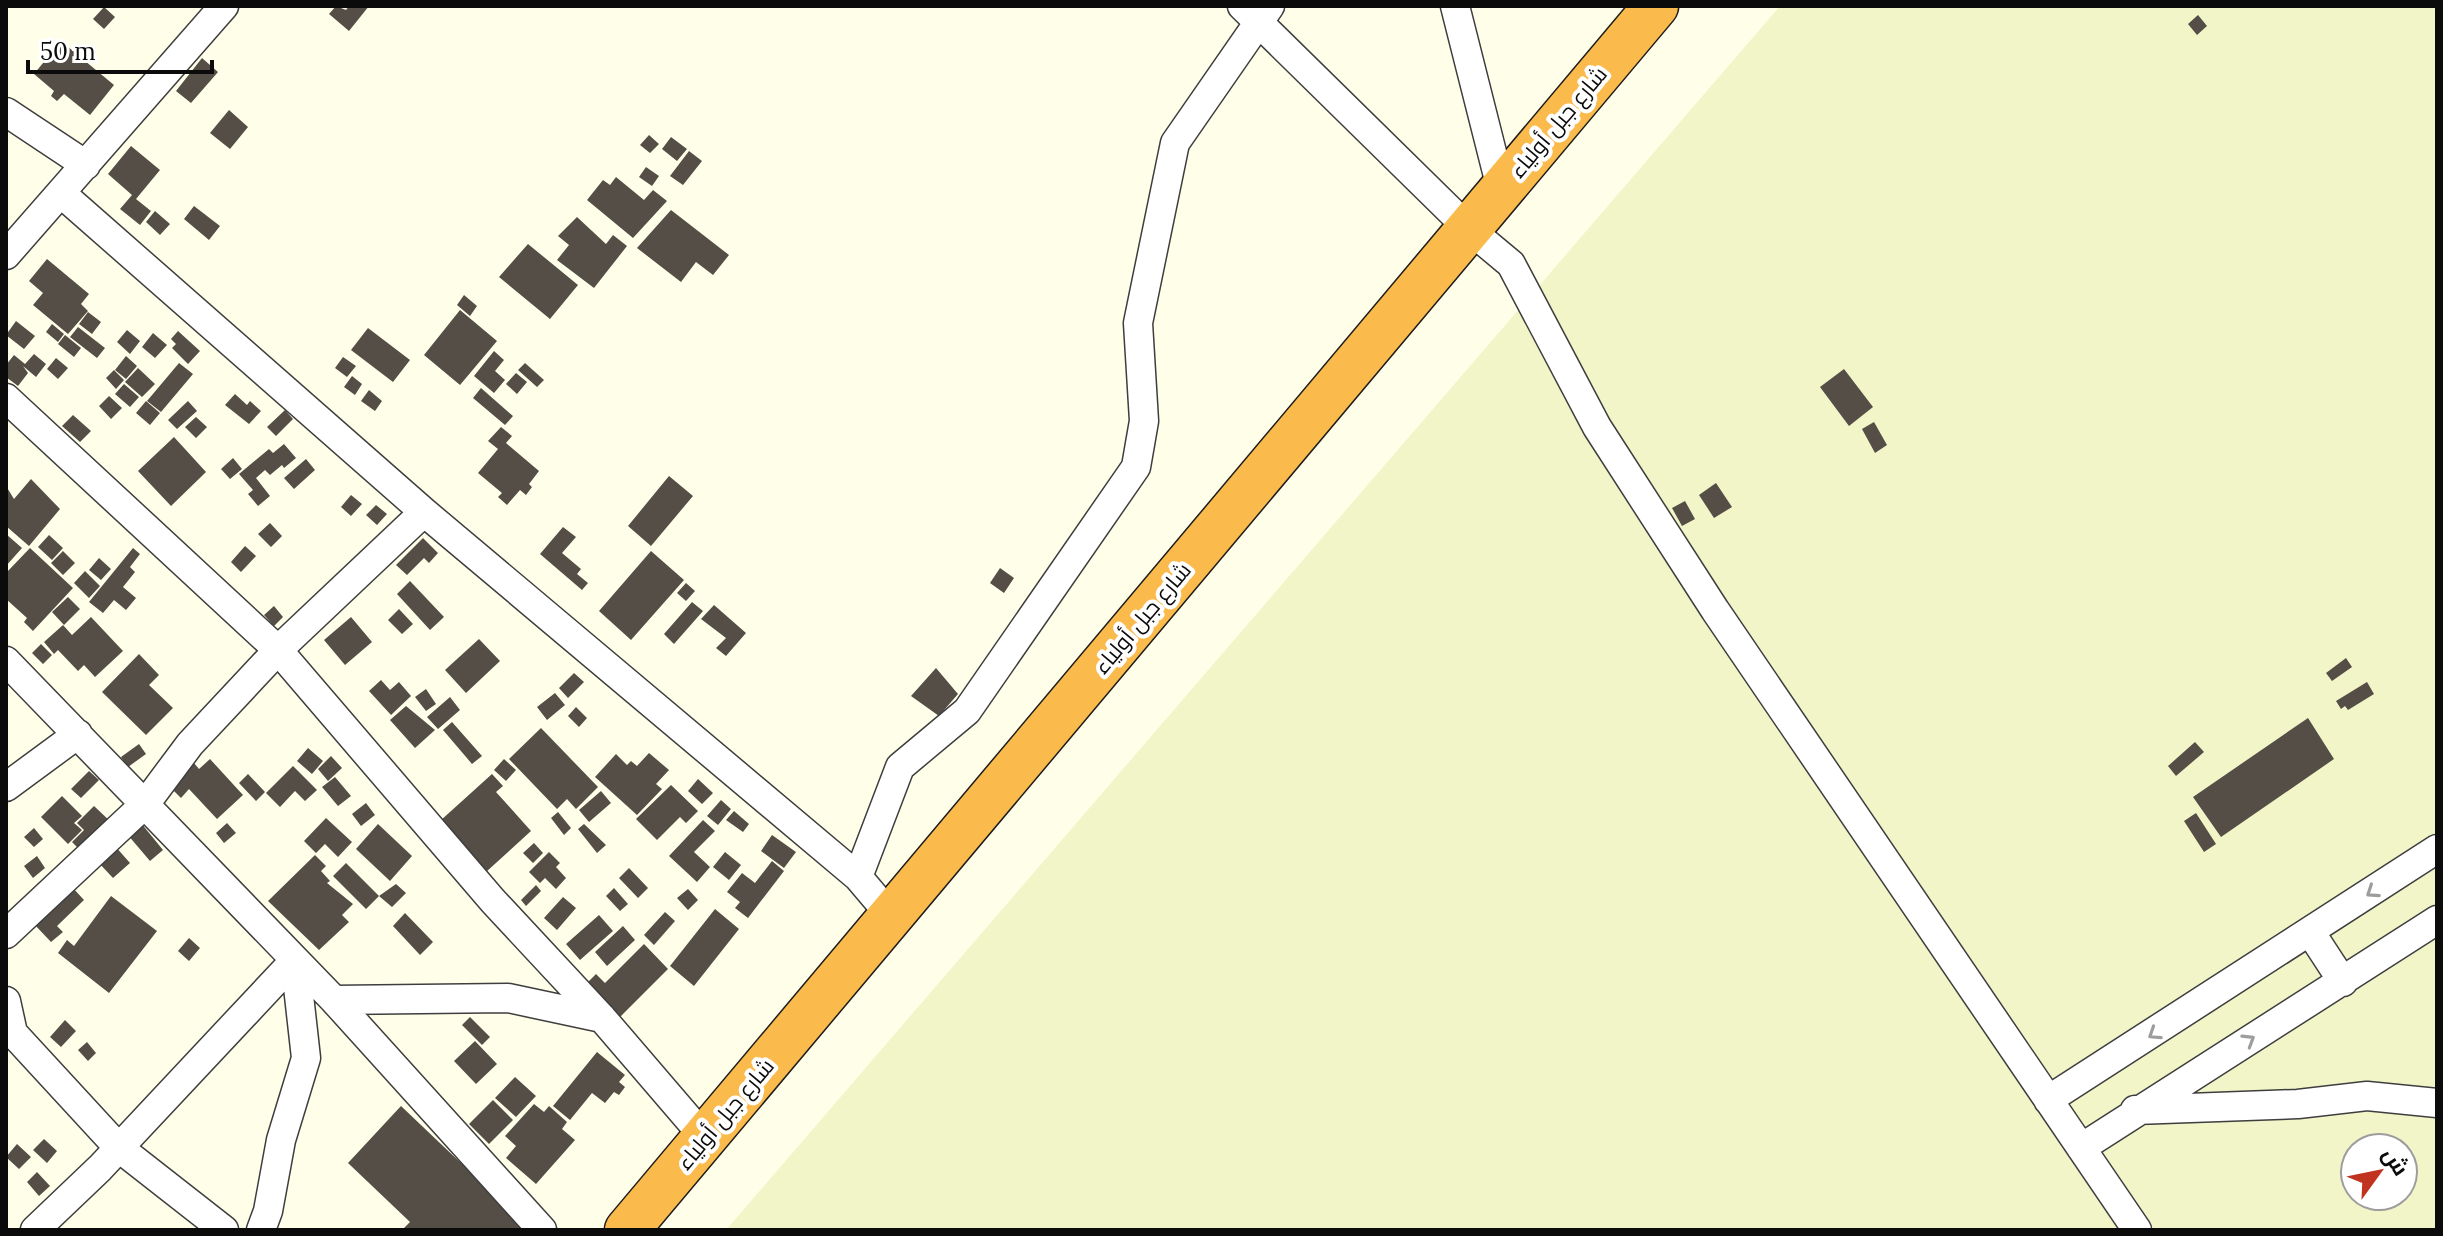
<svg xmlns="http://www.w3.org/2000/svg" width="2443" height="1236" font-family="Lora,Cairo,serif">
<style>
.farmland{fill:#f1f5c8;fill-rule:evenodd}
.building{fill:#544e47}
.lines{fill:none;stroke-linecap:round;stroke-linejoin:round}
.street-casing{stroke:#3e3e3e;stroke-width:31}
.highway-casing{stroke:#1c1c1c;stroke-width:47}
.street{stroke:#fff;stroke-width:28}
.highway{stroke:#faba4c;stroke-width:44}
.oneway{stroke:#9d9d9d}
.labels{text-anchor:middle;stroke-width:8;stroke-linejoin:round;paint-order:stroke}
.street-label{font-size:22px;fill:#0b0b0b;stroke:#fff}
</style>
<rect width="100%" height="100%" fill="#ffffe9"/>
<path class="farmland" d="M1780,6H2437V1230H726ZM2355,1148H2403V1196H2355Z"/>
<path class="building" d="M336,6L346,10L349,6H369L349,31L329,14Z
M104,7L115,17L104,29L93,19Z
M2198,15L2207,26L2197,35L2188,24Z
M61,41L114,85L90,115L64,94L57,101L51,96L54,91L34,74Z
M202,58L218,72L191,103L176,91Z
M229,110L248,127L230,149L210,133Z
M649,135L659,144L650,153L640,145Z
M671,137L687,149L677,161L662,149Z
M131,146L160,170L136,199L151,211L140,225L120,209L132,195L108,174Z
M689,151L702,161L683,185L670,176Z
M646,167L659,176L652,186L639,177Z
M616,177L644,200L653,190L667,201L633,238L587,200L603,180L610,185Z
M194,206L220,226L209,240L184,219Z
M671,210L729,255L713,275L696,262L681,282L637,248Z
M155,211L170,224L160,235L146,222Z
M577,217L606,244L613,235L627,246L594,288L557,260L569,245L558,236Z
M528,244L578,285L550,319L499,277Z
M47,259L89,294L81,304L88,311L68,334L33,305L43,293L29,281Z
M464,295L477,306L470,316L457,305Z
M460,310L497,341L460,385L424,355Z
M88,312L101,322L92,334L79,324Z
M16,321L35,336L24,349L6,335Z
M52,324L64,334L58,342L46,332Z
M78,327L105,348L97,358L70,337Z
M368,328L410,360L393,382L351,350Z
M127,330L140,341L130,354L117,342Z
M178,331L200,351L188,364L172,348L176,344L171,339Z
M153,333L167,345L155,358L142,347Z
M65,335L81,348L74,357L58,344Z
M494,351L504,360L495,371L505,380L494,393L474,376Z
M34,354L46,364L36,377L23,366L28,373L18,386L6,377V365L14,355L25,364Z
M126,356L137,366L126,379L115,370Z
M343,357L356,366L347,377L335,368Z
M56,358L68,368L58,379L47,369Z
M179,363L193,374L161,412L147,401Z
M525,363L544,380L537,387L518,370Z
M138,368L155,384L142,397L125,382Z
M1844,369L1873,407L1849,426L1820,387Z
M114,370L124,380L116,389L106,378Z
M516,373L527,382L517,394L506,384Z
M352,376L362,384L355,395L344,387Z
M124,384L139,397L130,407L115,394Z
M481,388L513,416L505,425L473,398Z
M369,390L382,401L375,411L361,401Z
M235,394L247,405L250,401L261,411L249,424L225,405Z
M109,396L122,408L111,419L99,406Z
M146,401L160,413L150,425L136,413Z
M188,401L197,411L177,429L168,420Z
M285,410L293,419L276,436L267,427Z
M73,415L91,431L80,442L62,426Z
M196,417L207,427L196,438L185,427Z
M1874,422L1887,445L1875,453L1862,429Z
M501,427L512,436L506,443L539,471L529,484L532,487L526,495L520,490L507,505L498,497L502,493L478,473L498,449L488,441Z
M174,437L206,472L171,506L138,471Z
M284,444L296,458L284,468L282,465L270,475L265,470L256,478L270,496L258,506L248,494L253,490L239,474L269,449L273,453Z
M233,458L242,469L230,479L221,469Z
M306,459L315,470L294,489L284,478Z
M669,476L693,496L651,546L628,526Z
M31,479L60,509L29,546L6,526V486L14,499Z
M1716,483L1732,507L1714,518L1699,495Z
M351,495L362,504L351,516L341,507Z
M1685,501L1695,519L1682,526L1672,508Z
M376,505L387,514L377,525L366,515Z
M270,523L282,536L271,547L258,534Z
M563,527L576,537L562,553L581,569L577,574L588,583L582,590L540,554Z
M6,534L22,548L6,566Z
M49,535L63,548L52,560L38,547Z
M423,538L438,553L429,563L424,558L407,575L396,565Z
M245,546L256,556L241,572L231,562Z
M30,548L73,588L33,631L24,622L27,618L6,599V573Z
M133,548L140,554L130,567L135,572L123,587L136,598L126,610L114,600L103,613L89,602Z
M63,551L75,563L63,575L51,563Z
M651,551L684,580L631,640L599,611Z
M99,558L111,569L101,580L89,570Z
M1000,568L1014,578L1004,593L990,583Z
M85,571L100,586L89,598L74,583Z
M410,581L444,617L430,630L397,594Z
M686,583L695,591L686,601L677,593Z
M68,597L80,609L64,625L52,612Z
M692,602L703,611L674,644L664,634Z
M714,605L746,633L726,656L716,648L726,638L701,619Z
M274,606L283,617L274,626L264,615Z
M399,609L413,624L402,634L388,620Z
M91,617L123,651L95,677L84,665L78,671L58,650L54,654L44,642L63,625L72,635Z
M351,617L372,642L345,665L324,640Z
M479,639L500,661L466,693L445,670Z
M41,644L52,655L43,664L32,653Z
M139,654L159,675L149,685L173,708L146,735L102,692Z
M2346,658L2352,667L2332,681L2326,673Z
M936,668L958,694L939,716L911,696Z
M574,673L584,682L568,698L559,688Z
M381,680L390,690L399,682L411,696L391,715L369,691Z
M2367,682L2374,694L2348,710L2345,706L2341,709L2336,701Z
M426,689L436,704L426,711L415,697Z
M555,693L565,705L547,720L537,707Z
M450,697L460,710L438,729L427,717Z
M406,706L435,730L415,748L390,720Z
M576,707L587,718L579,727L568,716Z
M2308,718L2334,759L2221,837L2193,797Z
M452,722L482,756L472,764L443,730Z
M541,728L598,787L576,809L567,799L557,809L509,759Z
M2195,742L2204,752L2176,776L2168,766Z
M139,744L146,754L128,767L121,757Z
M308,748L323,761L312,774L297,761Z
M649,753L669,770L656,784L662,789L637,815L595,777L616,754L627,765L631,761L637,766Z
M331,756L342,768L328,781L318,769Z
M210,759L243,795L217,819L189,789L181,798L169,786L194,763L199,769Z
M504,759L516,770L506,781L494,770Z
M293,766L317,790L305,801L295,791L280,807L266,793Z
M89,771L99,780L81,798L71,789Z
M248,774L265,792L256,801L239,783Z
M492,774L503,786L496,792L531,831L486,872L440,821Z
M335,777L351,796L338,806L322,787Z
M698,779L713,793L702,804L688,791Z
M671,785L698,811L686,823L680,817L657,840L636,819Z
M601,791L611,803L589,822L579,810Z
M62,796L82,816L74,823L82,830L68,844L41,817Z
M721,800L731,809L718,825L707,816Z
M366,803L375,815L361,826L352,814Z
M94,806L112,823L82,852L72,842L84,830L77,823Z
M734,811L749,824L743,832L726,820Z
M558,812L571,828L564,835L551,818Z
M2196,813L2216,844L2204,852L2184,821Z
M326,818L352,842L338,857L325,844L316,853L304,841Z
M703,820L715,831L694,852L710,867L697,882L669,856Z
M141,823L163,850L150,861L127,834Z
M227,823L236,833L224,843L216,833Z
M378,824L412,856L390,881L356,849Z
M584,824L606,845L597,853L578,829Z
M34,828L43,839L34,847L24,837Z
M772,835L796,852L784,868L761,851Z
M534,843L543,853L533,863L523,853Z
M115,846L130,863L113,878L98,862Z
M549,852L560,863L556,867L566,878L556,889L545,878L540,883L529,872Z
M725,852L741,865L729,880L713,867Z
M315,855L326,866L321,871L330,881L327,883L353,904L342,915L349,922L319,950L268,901Z
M37,856L45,868L33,878L24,866Z
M772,861L784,871L748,918L735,908L740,902L727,892L742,873L755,883Z
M346,863L379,896L366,909L333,876Z
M629,868L648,888L638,898L619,878Z
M396,884L406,893L392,907L379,896Z
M536,885L541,891L526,906L521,900Z
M72,887L84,900L57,926L63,932L51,942L34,924Z
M614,888L628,904L620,911L606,896Z
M688,889L698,900L688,910L677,898Z
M111,896L157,931L109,993L58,953L67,940L74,946Z
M563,897L576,908L557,930L544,918Z
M715,909L739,929L694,986L670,966Z
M665,912L675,921L654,945L644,935Z
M405,913L433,942L420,955L393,926Z
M599,915L613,931L580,960L566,944Z
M623,926L635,940L607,966L595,952Z
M189,938L200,948L189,961L178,951Z
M644,944L668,969L617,1020L584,986L596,974L605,983Z
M470,1017L490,1037L482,1045L462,1025Z
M65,1020L76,1031L61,1047L50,1037Z
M475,1041L497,1064L476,1084L454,1061Z
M87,1042L96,1053L88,1061L78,1050Z
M597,1052L625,1075L619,1082L625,1087L619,1095L614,1092L605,1103L592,1093L570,1120L553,1106Z
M515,1077L536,1096L516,1117L495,1098Z
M493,1100L513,1120L489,1144L469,1124Z
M534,1104L544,1112L549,1106L567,1122L562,1129L575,1140L536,1184L506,1158L516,1146L505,1136Z
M401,1106L524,1223L518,1230H402L410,1222L348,1163Z
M44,1139L57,1151L47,1163L33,1150Z
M17,1144L31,1157L19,1169L6,1157Z
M37,1172L50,1186L39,1196L27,1182Z"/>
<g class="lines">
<g class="street-casing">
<path id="street" d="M1242,6L1469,229L1511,264L1597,427L1715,610L2137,1230
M1455,6L1501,188
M6,112L86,165
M62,194L424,512L858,877L891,916
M6,255L224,6
M6,398L278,650L493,901L602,1018L705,1138
M6,661L334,1000L542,1230
M6,787L78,734
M858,877L900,767L967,711L1136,467L1144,421L1138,323L1175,143L1270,6
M2311,933L2343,982
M6,934L146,803L190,744L278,650L424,512
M334,1000L508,998L602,1018
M6,1001L13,1033L118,1147L224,1230
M2048,1100L2437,849
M2135,1110L2298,1104L2367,1096L2437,1103
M2081,1148L2437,920
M35,1230L100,1168L295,960
M261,1230L268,1211L281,1140L306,1058L295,960"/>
</g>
<g class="highway-casing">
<path id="highway" d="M627,1230L1656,6"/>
</g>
<use href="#street" class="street"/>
<use href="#highway" class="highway"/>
</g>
<defs><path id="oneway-chevron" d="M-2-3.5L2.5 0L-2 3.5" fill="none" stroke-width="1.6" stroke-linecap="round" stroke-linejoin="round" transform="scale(2)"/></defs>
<g class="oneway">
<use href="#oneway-chevron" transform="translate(2372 892) rotate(146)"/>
<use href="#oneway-chevron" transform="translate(2154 1034) rotate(147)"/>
<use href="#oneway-chevron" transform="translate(2249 1040) rotate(-32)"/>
</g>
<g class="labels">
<g class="street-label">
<text transform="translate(1558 122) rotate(-50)" y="8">شارع جبل أولياء</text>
<text transform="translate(1142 618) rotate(-50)" y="8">شارع جبل أولياء</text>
<text transform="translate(725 1114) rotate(-50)" y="8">شارع جبل أولياء</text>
</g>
</g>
<rect width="2443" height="1236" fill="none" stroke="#0b0b0b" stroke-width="16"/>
<g transform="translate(2379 1172) rotate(57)"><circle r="38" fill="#ffffff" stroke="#9d9d9d" stroke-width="2"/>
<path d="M0-6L14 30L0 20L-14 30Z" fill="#bf331f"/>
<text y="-12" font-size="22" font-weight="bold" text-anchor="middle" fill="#0b0b0b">ش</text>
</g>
<path d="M28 60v12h184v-12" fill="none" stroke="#0b0b0b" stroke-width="4"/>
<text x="40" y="60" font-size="24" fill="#0b0b0b" stroke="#ffffff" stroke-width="6" paint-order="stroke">50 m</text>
</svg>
